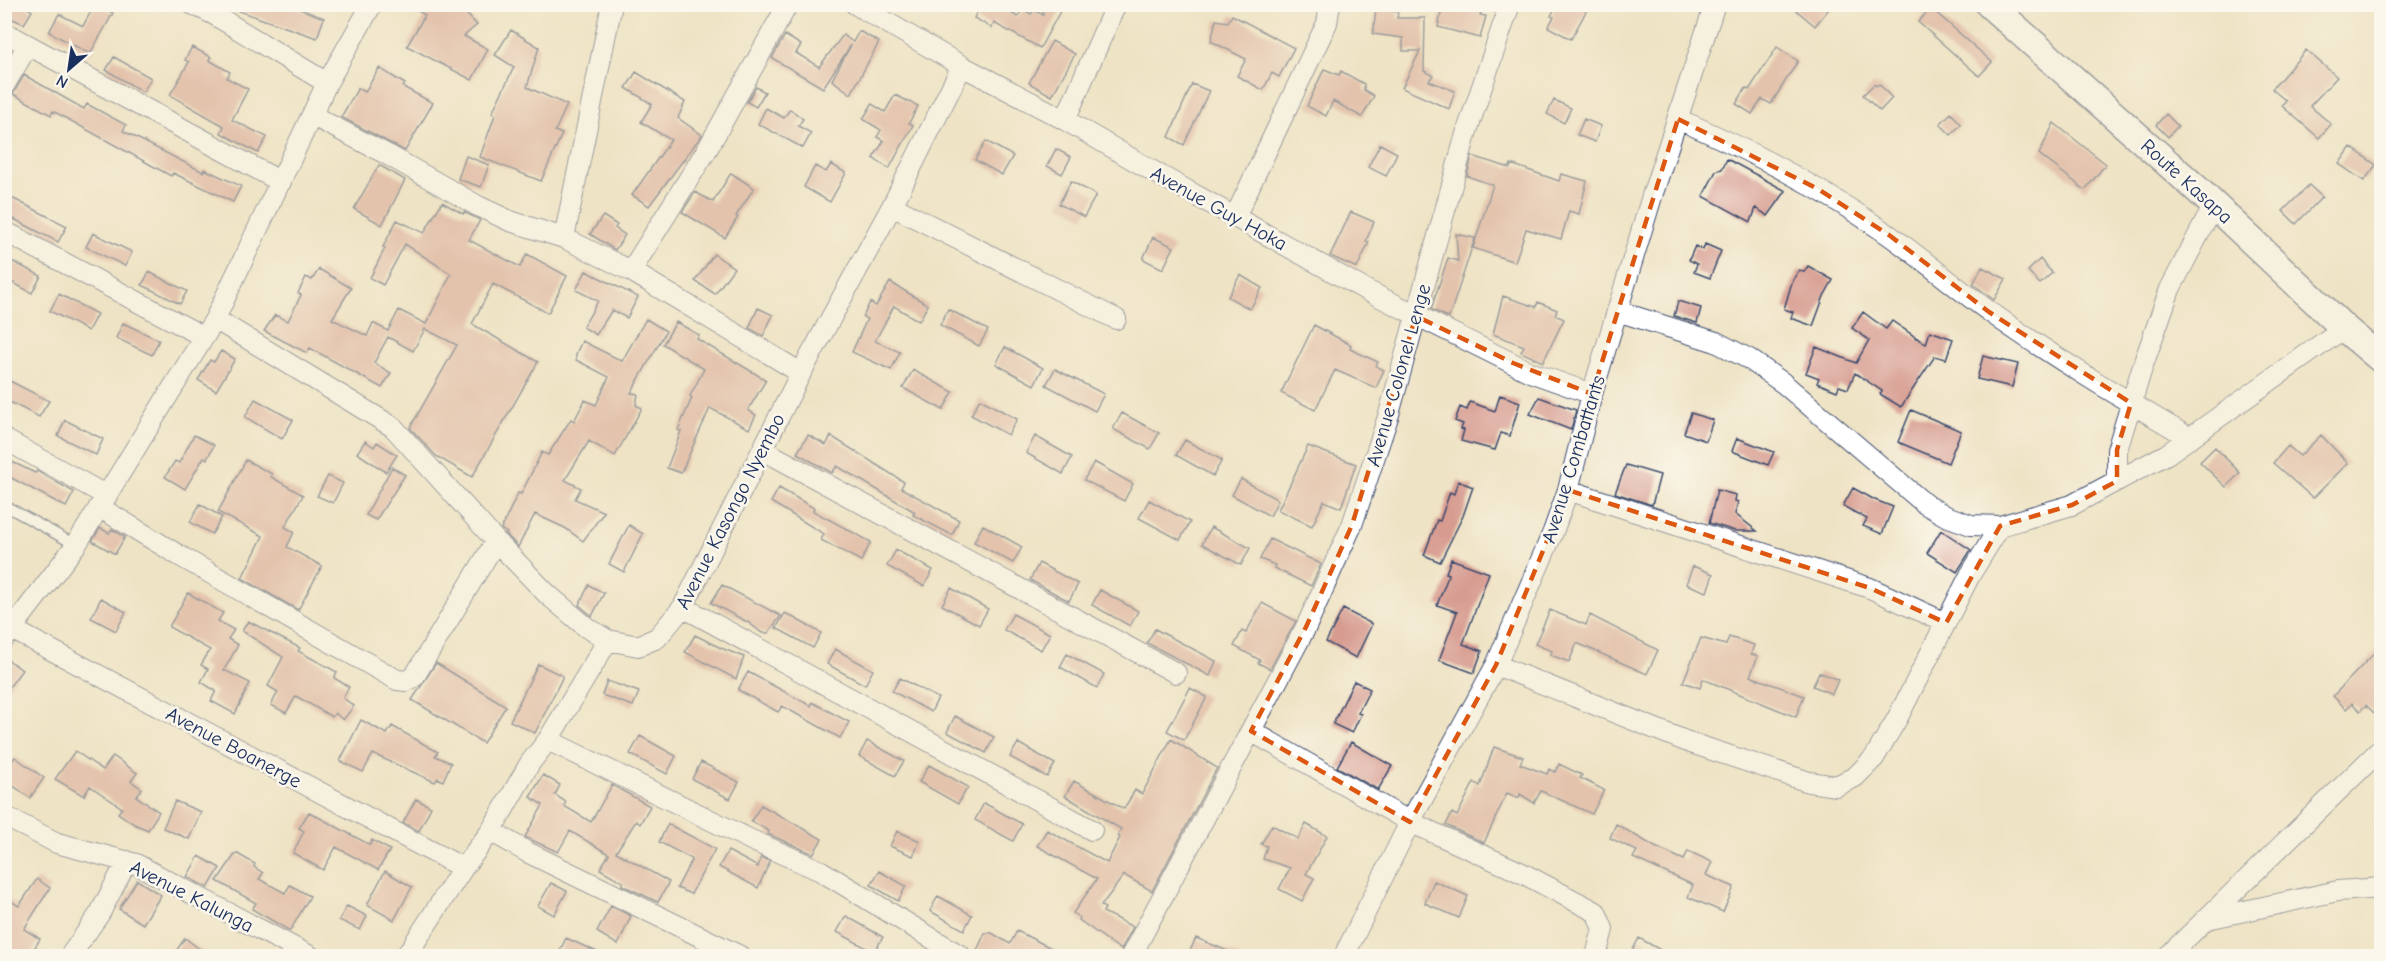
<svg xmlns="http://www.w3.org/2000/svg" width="2386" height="961" font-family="'Comic Neue',sans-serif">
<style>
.building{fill:#d79b90}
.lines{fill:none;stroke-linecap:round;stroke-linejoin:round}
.lane-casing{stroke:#3b4a6d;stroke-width:12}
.street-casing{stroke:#3b4a6d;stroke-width:22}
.secondary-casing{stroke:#3b4a6d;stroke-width:30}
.lane{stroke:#fff;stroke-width:9}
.street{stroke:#fff;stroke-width:20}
.secondary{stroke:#fff;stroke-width:27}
.marked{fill:none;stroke:#de5710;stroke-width:4.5;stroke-dasharray:12 8;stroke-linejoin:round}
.labels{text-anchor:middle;stroke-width:5;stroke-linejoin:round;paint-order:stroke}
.street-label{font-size:20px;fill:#1b2f5e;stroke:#fbf7ec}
</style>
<rect width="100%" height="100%" fill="#fbf7ec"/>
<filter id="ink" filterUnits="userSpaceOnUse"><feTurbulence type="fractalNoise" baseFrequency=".0167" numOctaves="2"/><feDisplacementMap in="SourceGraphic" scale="12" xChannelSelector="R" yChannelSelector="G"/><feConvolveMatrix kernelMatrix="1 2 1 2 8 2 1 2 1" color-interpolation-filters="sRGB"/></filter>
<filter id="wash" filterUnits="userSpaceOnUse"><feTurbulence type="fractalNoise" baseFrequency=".008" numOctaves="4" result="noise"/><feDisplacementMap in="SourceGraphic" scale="24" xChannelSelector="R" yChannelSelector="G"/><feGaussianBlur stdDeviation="1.35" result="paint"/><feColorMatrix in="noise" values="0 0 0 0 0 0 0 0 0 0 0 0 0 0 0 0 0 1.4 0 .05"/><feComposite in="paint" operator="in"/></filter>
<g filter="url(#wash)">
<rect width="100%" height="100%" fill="#efe3c5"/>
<g id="blocks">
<path class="building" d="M4,4H22L32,11L24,24L4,15Z
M95,4L113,13L90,54L49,32L59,14L83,26Z
M227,4H287L324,18L317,38L227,7Z
M406,4H457L477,25L464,36L488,49L472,80L407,46L425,15Z
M981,4H994L1018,17L1022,9L1031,14L1034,10L1043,15V4H1064L1040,48L994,23L992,28L974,18Z
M1443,4H1484L1480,15L1486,16L1480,38L1438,27Z
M1557,4H1590L1571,39L1548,27L1554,17L1551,16Z
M1789,4H1833L1815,26Z
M1931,8L1992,62L1979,76L1918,22Z
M1376,9L1398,12L1397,18H1425L1424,71L1433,75L1429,81L1455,91L1449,109L1402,88L1420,51H1403V38L1373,34Z
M1232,15L1294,48L1279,77L1272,73L1263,90L1237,76L1246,59L1211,41L1216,20L1228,22Z
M511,30L539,47L527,87L567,105L555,131L562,134L541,181L480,157L495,115L492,113L514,67L495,55Z
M859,31L879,42L851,94L832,80L851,45L823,88L772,58L785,35L801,45L796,53L819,67L843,35L853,42Z
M1052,41L1075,54L1052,96L1029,83Z
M192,47L211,57L209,60L230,72L227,78L248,89L232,120L267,137L258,153L221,133L224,126L170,95L189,62L185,60Z
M1777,47L1798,61L1771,104L1762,99L1752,114L1736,104L1746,88L1749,90Z
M2306,50L2337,77L2310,106L2331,124L2319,138L2282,106L2286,101L2272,89Z
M114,57L151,78L143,92L106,70Z
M379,68L405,84L403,87L433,103L405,151L341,117L358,88L365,92Z
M1324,69L1339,75L1341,71L1364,84V90L1374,96L1362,117L1333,101L1326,116L1307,106Z
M636,72L685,102L678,118L702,135L649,206L632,195L671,140L641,122L652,104L626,88Z
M24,75L84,109L87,104L126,125L123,131L203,172L204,169L241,186L233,202L173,173L171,176L53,111L51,115L13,94Z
M1192,84L1209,91L1184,145L1169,137Z
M1874,84L1876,86L1879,84L1892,98L1880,111L1863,95Z
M756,87L765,92L756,107L747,102Z
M895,95L918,106L909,123L913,125L889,169L873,158L884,141L877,137L881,130L863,119L872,104L885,112Z
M1554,100L1571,108L1564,123L1547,114Z
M766,108L784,118L790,109L803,119L798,126L811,133L803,148L758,124Z
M1951,113L1961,124L1951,135L1940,124Z
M2166,114L2178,126L2168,137L2156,125Z
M1584,119L1601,126L1595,142L1577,135Z
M2054,123L2106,164L2085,190L2039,154Z
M986,141L1013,156L1002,175L975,160Z
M1380,144L1397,153L1386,176L1368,167Z
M2351,147L2376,165L2364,181L2339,164Z
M1056,149L1071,157L1062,174L1047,166Z
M466,156L489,165L481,187L458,179Z
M1472,156L1510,168L1511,164L1559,181L1561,174L1587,181L1579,214L1569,211L1561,239L1526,229L1515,262L1473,248L1493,185L1467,176Z
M1727,159L1786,191L1768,216L1756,208L1751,222L1703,196L1716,171L1722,169Z
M831,164L846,173L830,202L804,187L815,166L826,172Z
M379,165L405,180L382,225L354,209Z
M731,173L754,188L736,216L738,217L725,238L682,212L695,192L713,202Z
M1071,181L1096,195L1084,217L1059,204Z
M2309,185L2322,197L2296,224L2283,211Z
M4,194L67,226L58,242L4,214Z
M442,202L463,214L464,212L480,220L469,240L520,267L527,254L567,276L548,313L493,284L472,324L538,362L472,477L436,456L410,428L457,345L425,329L413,351L388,337L374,363L391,373L382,388L310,348L307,353L264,331L275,315L288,321L301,295L298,293L306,277L312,280L319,269L351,288L332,319L367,336L373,323L388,331L399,310L426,324L451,274L405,244L383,285L370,278L385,248L383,247L397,220L424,233Z
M1351,212L1374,222L1366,241L1369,242L1357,268L1330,256Z
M603,216L617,225L615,228L625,235L615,250L590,234Z
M93,233L132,252L125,266L86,247Z
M1456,234L1475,238L1449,318L1431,309L1448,258L1458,261Z
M1153,237L1174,247L1163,269L1143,259Z
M1705,244L1721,251L1710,278L1694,272L1697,264L1689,260L1695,246L1703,250Z
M714,254L734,268L715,294L695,281Z
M4,257L41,276L32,293L4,278Z
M2040,259L2052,273L2040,284L2028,271Z
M1808,266L1833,280L1824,296L1813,326L1791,318L1793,312L1784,309L1792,282L1799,270L1804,272Z
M1982,267L2006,279L1994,300L1973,284Z
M586,271L638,297L627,318L612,310L596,335L583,327L598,301L576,290Z
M149,272L187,291L180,304L142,285Z
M1240,275L1262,288L1250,309L1228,297Z
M890,282L928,305L919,321L894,306L875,341L900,352L891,370L852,352L867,319L863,317L870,302L876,306Z
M59,294L97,314L88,331L50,311Z
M1503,296L1536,307L1538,302L1557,310L1555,315L1564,319L1543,362L1521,352L1524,346L1493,334Z
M1678,301L1701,308L1697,323L1674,316Z
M758,308L773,315L763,336L749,328Z
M948,309L988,330L979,346L940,325Z
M1863,312L1886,329L1892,321L1926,344L1930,331L1953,339L1946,359L1935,356L1901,407L1880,394L1882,391L1855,373L1848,389L1839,386L1837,391L1817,383L1819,378L1806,373L1816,347L1856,363L1869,340L1852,328Z
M646,319L666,331L631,393L638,394L636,405L642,408L615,456L589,441L565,480L581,488L575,499L604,512L583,541L565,528L535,514L518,547L506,534L507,533L501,529L518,493L521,494L542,452L548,455L571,419L574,421L585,400L596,405L609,377L576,360V354L582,341L622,361Z
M676,322L699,335L697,339L766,380L748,410L756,415L749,429L710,408L681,473L667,468L681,431L678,430L692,398L690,396L704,369L663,344Z
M123,323L159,340L152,355L116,338Z
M1314,325L1351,345L1350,349L1378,362L1376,366L1384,370L1376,388L1335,370L1315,410L1281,393Z
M1005,347L1043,368L1034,385L996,364Z
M221,351L235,359L216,391L198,380L210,360L214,362Z
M1983,356L2018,364L2012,387L1977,379Z
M1055,369L1104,394L1095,411L1046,385Z
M913,370L953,392L943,410L903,388Z
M10,381L49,401L39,417L4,399V391Z
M1500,395L1520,402L1510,436L1501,433L1495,450L1461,441L1464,430L1461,429L1463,424L1455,421L1460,407L1467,410L1470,402L1495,411Z
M1539,397L1576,410L1571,430L1530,414Z
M255,399L293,420L282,439L245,417Z
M980,399L1017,419L1008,435L971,415Z
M1911,410L1961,431L1948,463L1898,442Z
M1122,413L1159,433L1150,449L1113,429Z
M1691,413L1713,420L1706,441L1684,433Z
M65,420L103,439L96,455L58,436Z
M194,435L214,445L207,459L204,457L185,489L165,477L175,461L179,463Z
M808,435L826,445L831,436L904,482L901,488L959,520L952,535L913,515L915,512L837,466L832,473L797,453Z
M2321,435L2348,463L2313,498L2273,463L2288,446L2300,456Z
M1035,436L1072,457L1063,474L1026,453Z
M1737,438L1774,452L1768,465L1732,451Z
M1185,440L1222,460L1213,476L1176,455Z
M365,441L374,447L377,442L397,455L386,472L357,453Z
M1308,446L1356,464L1341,508L1324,501L1312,526L1278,510Z
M2215,447L2240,473L2226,487L2200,462Z
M4,458L35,473L37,471L74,492L66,507L4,474Z
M246,460L272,474L271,477L303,495L285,527L294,532L287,547L322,566L298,610L242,578L263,536L218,512Z
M1094,462L1133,484L1124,501L1084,480Z
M1626,465L1660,475L1652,505L1615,493Z
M392,467L405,475L376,520L366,515Z
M328,476L343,483L333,503L317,496Z
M1241,479L1278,500L1270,516L1232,495Z
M1458,481L1473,487L1463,516L1440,562L1424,555L1437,520L1440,521L1450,492L1454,494Z
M779,488L814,508L813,511L871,542L861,561L821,540L824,534L771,502Z
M1853,488L1875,500L1893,507L1882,534L1863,526L1867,519L1843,506Z
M1717,490L1736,495L1735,501L1738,502L1735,514L1757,531H1735L1709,523Z
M1149,500L1190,522L1180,540L1139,518Z
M200,504L222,517L212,534L190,522Z
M629,525L643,534L624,572L609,564Z
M983,525L1022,547L1013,563L974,542Z
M1211,527L1250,548L1241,565L1202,544Z
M100,528L109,533L112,529L125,537L115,554L92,541Z
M1941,530L1971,550L1957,572L1927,553Z
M1270,539L1321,564L1311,586L1274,568L1275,565L1260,559Z
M896,550L933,570L924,586L887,566Z
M1451,559L1489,573L1463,644L1482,651L1474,673L1439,660L1457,612L1437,605L1449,574L1446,573Z
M1039,563L1078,584L1069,601L1030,580Z
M1693,566L1713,574L1707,592L1686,584Z
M589,585L604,593L592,616L579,605Z
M722,585L781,616L768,633H762L749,623L711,603Z
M951,588L988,609L979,625L942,605Z
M1100,590L1138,611L1130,626L1092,605Z
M188,593L223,613L218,621L234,630L228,639L238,645L224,670L250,683L235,714L211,701L216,691L201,682L208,669L201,665L210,650L169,627Z
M101,598L126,612L116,631L91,618Z
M1262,603L1296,621L1270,669L1258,663L1260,660L1234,646L1242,631L1246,633Z
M1343,609L1372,624L1356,658L1326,642Z
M1550,610L1586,625L1590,615L1658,650L1647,674L1577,643L1569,662L1551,655L1552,651L1535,644Z
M785,613L821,633L813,648L776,628Z
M1013,614L1050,634L1041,650L1004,630Z
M248,621L300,648L298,651L337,672L334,678L349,687L343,698L354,706L343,720L335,713L332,717L296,696L286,713L271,705L278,692L268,686L283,657L242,631Z
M1155,629L1216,661L1210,676L1147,643Z
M695,635L721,648L744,657L736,679L685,652Z
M1729,637L1754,645L1751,654L1758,656L1750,676L1804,696L1796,717L1703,679L1700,688L1683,682L1701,638L1726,645Z
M2382,645V705L2374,713L2366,705L2360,711L2352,703L2346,709L2333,696Z
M835,649L873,670L865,685L827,664Z
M1067,654L1104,674L1097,688L1060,667Z
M4,657L22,670L4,694Z
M436,663L506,706L483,743L412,700Z
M538,664L563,676L535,733L510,721Z
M748,672L811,706L812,702L849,722L840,738L782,706L778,712L738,690Z
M1819,672L1838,680L1832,694L1813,686Z
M900,678L938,698L931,712L892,691Z
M607,681L639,692L633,706L602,695Z
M1354,681L1370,689L1358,713L1361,714L1352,733L1333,724Z
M1190,688L1207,697L1184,740L1167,731Z
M955,716L994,737L986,753L947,732Z
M361,720L387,734L392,726L438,752L435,756L451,763L443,781L438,778L435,782L373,754L363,772L340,761Z
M640,736L676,756L667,774L630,754Z
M1171,739L1217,768L1152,891L1124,875L1101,906L1105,908L1103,912L1133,927L1121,950L1079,920L1080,918L1073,913L1097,879L1037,846L1047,830L1107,863L1120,837L1118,836L1121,829L1065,796L1074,781L1124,809L1135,790L1142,794Z
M867,741L904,761L895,776L859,756Z
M1351,742L1392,766L1378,790L1337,767Z
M1018,743L1055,764L1047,777L1010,757Z
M1494,747L1523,757L1520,764L1547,774L1549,769L1555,772L1559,764L1582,775L1580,778L1604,790L1592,814L1541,791L1534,803L1520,794L1519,798L1507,793L1484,843L1446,825L1452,813L1457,816L1474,782L1480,786Z
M75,751L103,770L113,756L137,773L131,781L142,789L136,796L159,812L148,830L134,824L118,813L122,808L90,786L84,796L55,779Z
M15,757L44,778L30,798L4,779V771Z
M701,762L739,782L730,799L692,779Z
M929,765L968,787L958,804L919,782Z
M543,775L560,785L555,795L566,802L564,806L591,822L612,785L650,806L640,824L636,821L616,852L669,882L658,902L622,885L623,882L600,869L609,854L570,831L558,852L525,837L543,805L530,797Z
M416,799L431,807L419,831L403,823Z
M175,801L201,812L189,839L163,828Z
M984,803L1022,824L1013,841L975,820Z
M761,805L822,839L813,854L768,834L769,831L751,821Z
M309,812L370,845L372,840L390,850L378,870L336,847L323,870L293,853L304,831L299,828Z
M668,824L715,849L691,894L677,888L692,859L659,842Z
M1306,824L1327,836L1306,874L1314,878L1302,901L1279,889L1290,868L1263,859L1267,846L1261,844L1272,825L1298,839Z
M1616,824L1655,847L1684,860L1688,851L1712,862L1706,875L1734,887L1723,912L1688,897L1693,885L1633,858L1637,851L1610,838Z
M897,831L920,841L913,856L890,846Z
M728,851L758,867L761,857L770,861L758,888L719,867Z
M236,853L255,864L254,867L263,873L259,879L285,893L290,885L310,896L290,931L252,909L256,903L217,881Z
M199,856L220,868L208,888L187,877Z
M385,871L412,887L394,920L367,905Z
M879,871L906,886L898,901L871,885Z
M37,879L50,888L24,929L40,939L29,957H18L4,948V897L19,906Z
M137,880L161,895L143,924L119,909Z
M1434,881L1468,896L1459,918L1425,903Z
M551,883L567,891L554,915L538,906Z
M938,896L972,915L964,930L930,911Z
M347,906L367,916L360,930L339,920Z
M611,906L631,916L618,945L597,932Z
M846,916L883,937L874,952L837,932Z
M1017,931L1069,957H974L985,933H992L1010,944Z
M185,938L210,957H172Z
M566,938L608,957H557Z
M1196,938L1240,956V957H1198L1189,953Z
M1639,938L1673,957H1629Z"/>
</g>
</g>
<g filter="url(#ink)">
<use href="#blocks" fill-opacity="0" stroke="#3b4a6d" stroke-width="1.5"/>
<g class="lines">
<g class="lane-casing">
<path id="lane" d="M4,505L76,545"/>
</g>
<g class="street-casing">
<path id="street" d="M192,4L213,14L327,83
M855,4L962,66L1065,120L1163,177L1364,289L1530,372L1592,394
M4,32L281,182
M4,86L28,45
M313,116L388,155L478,206L510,221L564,238L631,271L801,373
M1678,119C1752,151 1822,188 1889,235C1923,259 1955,287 1990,312C2054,358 2122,398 2190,438
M1065,120L1116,4
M892,206L1116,319
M1235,217L1327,23L1330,4
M4,231L204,337
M564,238L612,4
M631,271L708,148L788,4
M1617,311L1716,342L1749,359L1783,383L1925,504L1946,516L1971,525L2000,526L2072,505L2167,454L2344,328
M215,319L393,427L496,541L547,594L586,627L608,640
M4,439L107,496
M763,450L1176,673
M2117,481V450L2143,365L2170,289L2214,205
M1568,490L1870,588L1946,623
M99,507L180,556L397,680L406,681L414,677L496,541
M683,607L1092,830
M4,625L463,868
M4,639L76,545L215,319L327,83L372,4
M1496,665L1688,742L1809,782L1836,786L1855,777L1874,758L1897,719L1970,575L2000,526
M1251,731L1410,822L1522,873L1596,912L1603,929L1596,956
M548,740L751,840L821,871L961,956
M4,816L57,843L136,864L310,956
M491,831L527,852L740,956
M2207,919L2338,891L2382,888
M70,956L100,913L127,861
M406,956L463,868L491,831L530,763L548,740L608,640L638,646L657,638L683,607L801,373L892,206L962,66
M1131,956L1306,627L1352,525L1389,414L1466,134L1510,4
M1344,956L1410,822L1496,665L1553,532L1568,490L1592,394L1653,193L1715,4
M2168,956L2382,748"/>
</g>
<g class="secondary-casing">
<path id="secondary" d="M1989,4L2199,191L2344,328L2382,360"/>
</g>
<use href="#lane" class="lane"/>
<use href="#street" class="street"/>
<use href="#secondary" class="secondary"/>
</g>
</g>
<path d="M0 0H2386V961H0ZM1678,119L1818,189L1889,235L1989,312L2131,403L2117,450V481L2072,505L2000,526L1946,623L1870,588L1568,490L1496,665L1410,822L1251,731L1306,627L1352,525L1416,316L1513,363L1592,394Z" fill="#efe3c5" fill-opacity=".55" fill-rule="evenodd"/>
<path class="marked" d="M1678,119L1818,189L1889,235L1989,312L2131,403L2117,450V481L2072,505L2000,526L1946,623L1870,588L1568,490L1496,665L1410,822L1251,731L1306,627L1352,525L1416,316L1513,363L1592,394Z"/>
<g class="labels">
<g class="street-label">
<text transform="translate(2187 181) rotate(42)" y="7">Route Kasapa</text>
<text transform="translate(1219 208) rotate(29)" y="7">Avenue Guy Hoka</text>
<text transform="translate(1398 375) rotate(-74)" y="7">Avenue Colonel Lenge</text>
<text transform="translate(1573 459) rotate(-73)" y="7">Avenue Combattants</text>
<text transform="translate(730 511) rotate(-63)" y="7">Avenue Kasongo Nyembo</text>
<text transform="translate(234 747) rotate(28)" y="7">Avenue Boanerge</text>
<text transform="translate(192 896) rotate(27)" y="7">Avenue Kalunga</text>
</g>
</g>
<rect width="2386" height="961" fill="none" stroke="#fbf7ec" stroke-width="24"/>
<g transform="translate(69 69) rotate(209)" stroke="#fbf7ec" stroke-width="4.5" paint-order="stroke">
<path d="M0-4.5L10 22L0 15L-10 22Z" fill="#1b2f5e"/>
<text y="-9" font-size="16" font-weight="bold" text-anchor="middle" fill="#1b2f5e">N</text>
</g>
</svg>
